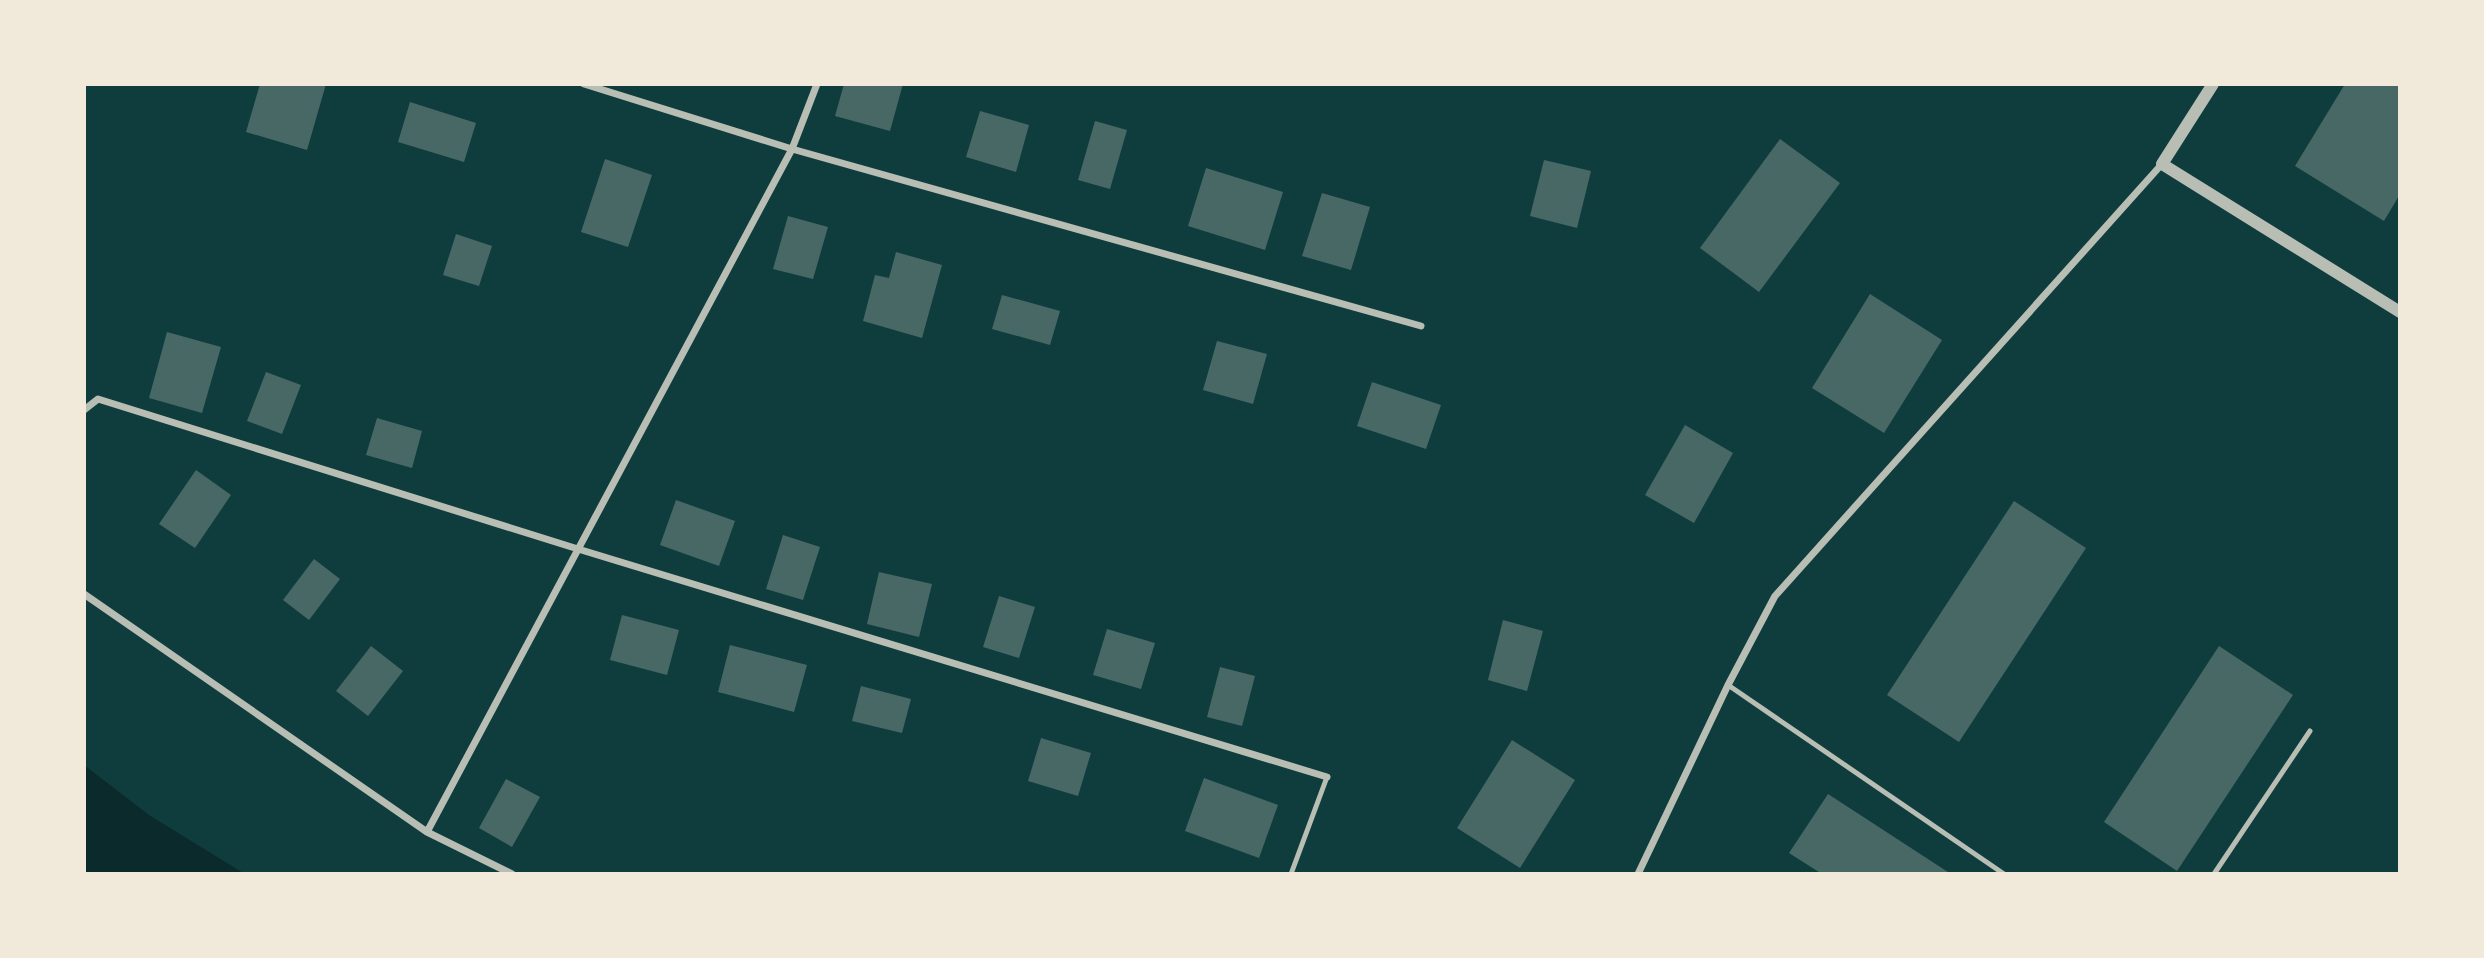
<svg xmlns="http://www.w3.org/2000/svg" width="2484" height="958" font-family="Mulish,sans-serif">
<style>
.water{fill:#0a2a2b}
.building{fill:#486865}
.lines{fill:none;stroke-linecap:round;stroke-linejoin:round}
.service{stroke:#b8beb3;stroke-width:5}
.minor{stroke:#b8beb3;stroke-width:7}
.tertiary{stroke:#b8beb3;stroke-width:12}
</style>
<rect width="100%" height="100%" fill="#0f3d3e"/>
<path class="water" d="M84,765L149,815L245,874H84Z"/>
<path class="building" d="M260,84H326L307,150L246,132Z
M844,84H903L890,131L835,116Z
M2345,84H2400V194L2384,221L2295,166Z
M410,102L476,123L464,162L398,142Z
M980,111L1029,125L1016,172L966,157Z
M1095,121L1127,130L1110,189L1078,180Z
M1780,139L1840,183L1759,292L1700,248Z
M605,159L652,175L628,247L581,232Z
M1544,160L1591,171L1577,228L1530,216Z
M1206,168L1283,192L1265,250L1188,226Z
M1322,193L1370,207L1351,270L1302,256Z
M788,216L828,227L813,279L773,269Z
M456,234L492,246L479,286L443,275Z
M896,252L942,265L922,338L863,321L875,275L889,278Z
M1870,294L1942,340L1884,433L1812,388Z
M1002,295L1060,311L1050,345L992,329Z
M167,332L221,347L202,413L149,398Z
M1217,341L1267,354L1253,404L1203,390Z
M266,372L301,385L282,434L247,421Z
M1372,382L1441,405L1426,449L1357,426Z
M377,418L422,431L412,468L366,455Z
M1685,425L1733,453L1694,523L1645,495Z
M196,470L231,495L195,548L159,524Z
M676,500L735,521L719,566L660,545Z
M2014,501L2086,548L1959,742L1887,695Z
M783,535L820,547L803,600L766,589Z
M314,559L340,579L309,620L283,600Z
M879,572L932,584L919,637L867,624Z
M999,596L1035,607L1019,658L983,647Z
M622,615L679,630L667,675L610,660Z
M1503,620L1543,631L1527,691L1488,680Z
M1107,629L1155,643L1141,689L1093,675Z
M730,645L807,665L794,712L718,692Z
M371,646L403,671L368,716L336,691Z
M2219,646L2293,695L2177,871L2104,822Z
M1220,667L1255,676L1242,726L1207,717Z
M861,686L911,699L902,733L852,721Z
M1041,738L1091,753L1078,796L1028,781Z
M1512,740L1575,780L1520,868L1457,828Z
M1204,778L1278,805L1259,858L1185,831Z
M506,779L540,797L512,847L479,828Z
M1828,794L1951,874H1822L1789,853Z"/>
<g class="lines">
<path class="service" d="M1728,685L2004,874
M1291,874L1327,777
M2214,874L2310,731"/>
<path class="minor" d="M584,84L792,149L1421,326
M84,410L98,399L578,549L1327,777
M84,594L427,832L512,874
M427,832L792,149L817,84
M1638,874L1728,685L1775,596L2162,164"/>
<path class="tertiary" d="M2213,84L2162,164L2400,312"/>
</g>
<rect width="2484" height="958" fill="none" stroke="#f1e9da" stroke-width="172"/>
</svg>
